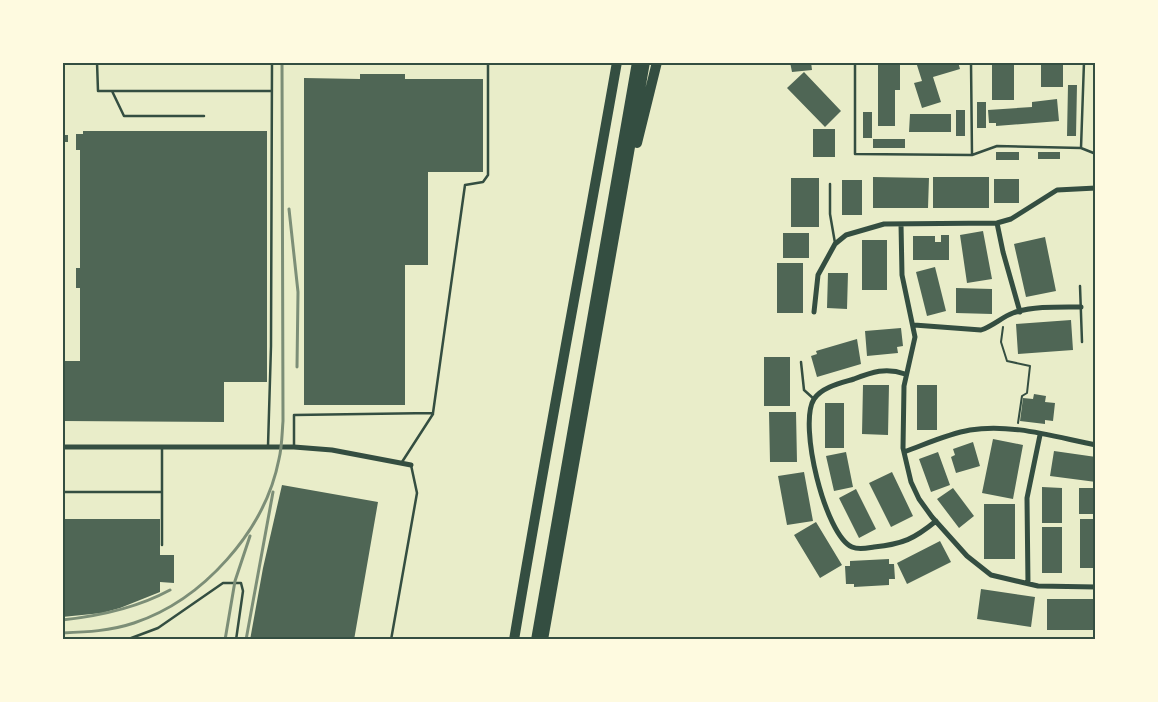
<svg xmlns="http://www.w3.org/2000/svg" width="1158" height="702" font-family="'DejaVu Sans',sans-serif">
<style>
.building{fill:#4f6655}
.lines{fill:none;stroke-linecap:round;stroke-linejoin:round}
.path{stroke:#344e41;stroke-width:2}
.service{stroke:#344e41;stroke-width:2.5}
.minor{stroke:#344e41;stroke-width:5}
.motorway{stroke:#344e41;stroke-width:10}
.rail{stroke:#7c8e77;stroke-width:3}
.neatline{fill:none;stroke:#344e41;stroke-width:2}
</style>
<rect width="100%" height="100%" fill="#e9edc9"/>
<path class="building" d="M790,62H811L812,70L792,72Z
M878,62H900V90H895V126H878Z
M916,62H958L960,69L933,77L941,102L922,108L914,83L922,81Z
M992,62H1014V100H992Z
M1041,62H1063V87H1041Z
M804,72L841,111L825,127L787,88Z
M360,74H405V79H483V172H428V265H405V405H304V78L360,79Z
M1068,85H1077L1076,136H1067Z
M1057,99L1059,121L996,126V123H989L988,110L1032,107V102Z
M977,102H986V128H977Z
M956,110H965V136H956Z
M863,112H872V138H863Z
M910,114H951V132H909Z
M813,129H835V157H813Z
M83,131H267V382H224V422L63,421V361H80V288H76V268H80V150H76V134H83Z
M62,135H68V142H62Z
M873,139H905V148H873Z
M996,152H1019V160H996Z
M1038,152H1060V159H1038Z
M873,177L929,178L928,208H873Z
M933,177H989V208H933Z
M791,178H819V227H791Z
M994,179H1019V203H994Z
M842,180H862V215H842Z
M983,231L992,279L967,283L960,235Z
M783,233H809V258H783Z
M941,235H949V260H913V236H935V242H941Z
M1045,237L1056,291L1026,297L1014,244Z
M862,240H887V290H862Z
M777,263H803V313H777Z
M935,267L946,311L927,316L916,272Z
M828,273H848L847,309L827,308Z
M1093,287H1096V342H1093Z
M956,288L992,289V314L956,313Z
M1071,320L1073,350L1018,354L1016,324Z
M901,328L903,346L897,347L898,353L867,356L865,331Z
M857,339L861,364L817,377L811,356L817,354L816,351Z
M764,357H790V406H764Z
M863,385H889L888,435L862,434Z
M917,385H937V430H917Z
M1034,394L1046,396L1045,402L1055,403L1053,421L1045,420V424L1020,421L1023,398L1033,399Z
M825,403H844V448H825Z
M769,412H796L797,462H770Z
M993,439L1023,445L1013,499L982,493Z
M973,442L980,466L956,473L951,457L955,455L953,449Z
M1054,451L1096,457V482L1050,476Z
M846,452L853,487L834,491L826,456Z
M938,452L950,485L931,492L919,459Z
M804,472L813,521L787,525L778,476Z
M892,472L913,516L891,527L869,483Z
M282,485L378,502L354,640H250L263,568Z
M1042,487L1062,488V523H1042Z
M953,488L974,516L959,528L937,499Z
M1079,488H1096V514H1079Z
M856,489L876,529L859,538L839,498Z
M984,504H1015V559H984Z
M62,519H160V555H174V583L160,582V592L120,608L102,613L62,617Z
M1080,519H1096V568H1080Z
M816,522L842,565L820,578L794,535Z
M1042,527H1062V573H1042Z
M940,541L951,562L907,584L897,563Z
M889,559V564H894L895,579H889V585L854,587V584H846L845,566H850V561Z
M981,589L1035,597L1031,627L977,619Z
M1047,599H1096V630H1047Z"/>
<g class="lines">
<path class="path" d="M1003,327L1001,342L1007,361L1030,366L1027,393L1022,396L1018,423"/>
<path class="service" d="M97,62L98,91H272
M855,62V154L972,155L997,146L1081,148L1096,154
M971,62L972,155
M814,63L817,62
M112,91L124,116H204
M1081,148L1084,62
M830,184V214L835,243
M1080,286L1082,342
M801,362L804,390L814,399
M268,446L271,346L272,62
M294,447V415L433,413L465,185L483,182L488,175V62
M402,462L433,414
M62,492H162
M162,545V447
M126,640L158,628L223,583H241L243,591L236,640
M391,640L417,493L411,465"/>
<path class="minor" d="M997,223L1003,252L1020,312
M901,224L902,275L915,337L904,386L903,448L911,482L919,499L932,517L967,556L991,575L1038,586L1096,587
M814,312L818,275L835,244L846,235L884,224L997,223L1011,219L1057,190L1096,188
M914,325L981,330C993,326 1002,317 1013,313C1033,306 1059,307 1081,307
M905,374C886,367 872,372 854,379C841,383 822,387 814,399C798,424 825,535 852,547C859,550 867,548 874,547C903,544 914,539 936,521
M62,447H294L332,450L411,465
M904,452C926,444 947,434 970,430C1011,423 1055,437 1096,445
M1028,584L1027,498L1040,435"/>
<path class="motorway" d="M637,143L657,62
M514,640C546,447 583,255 617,62
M536,640L637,62
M543,640L645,62"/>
<path class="rail" d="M289,209L298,292L297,367
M62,620C100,616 137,608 170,590
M62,633C87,632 110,631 134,623C203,600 265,531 279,459C282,447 282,433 283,421L282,62
M225,640L235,581L250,536
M246,640L273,492"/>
</g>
<rect width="1158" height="702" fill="none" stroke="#fefae0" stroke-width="128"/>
<rect x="64" y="64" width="1030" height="574" class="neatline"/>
</svg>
